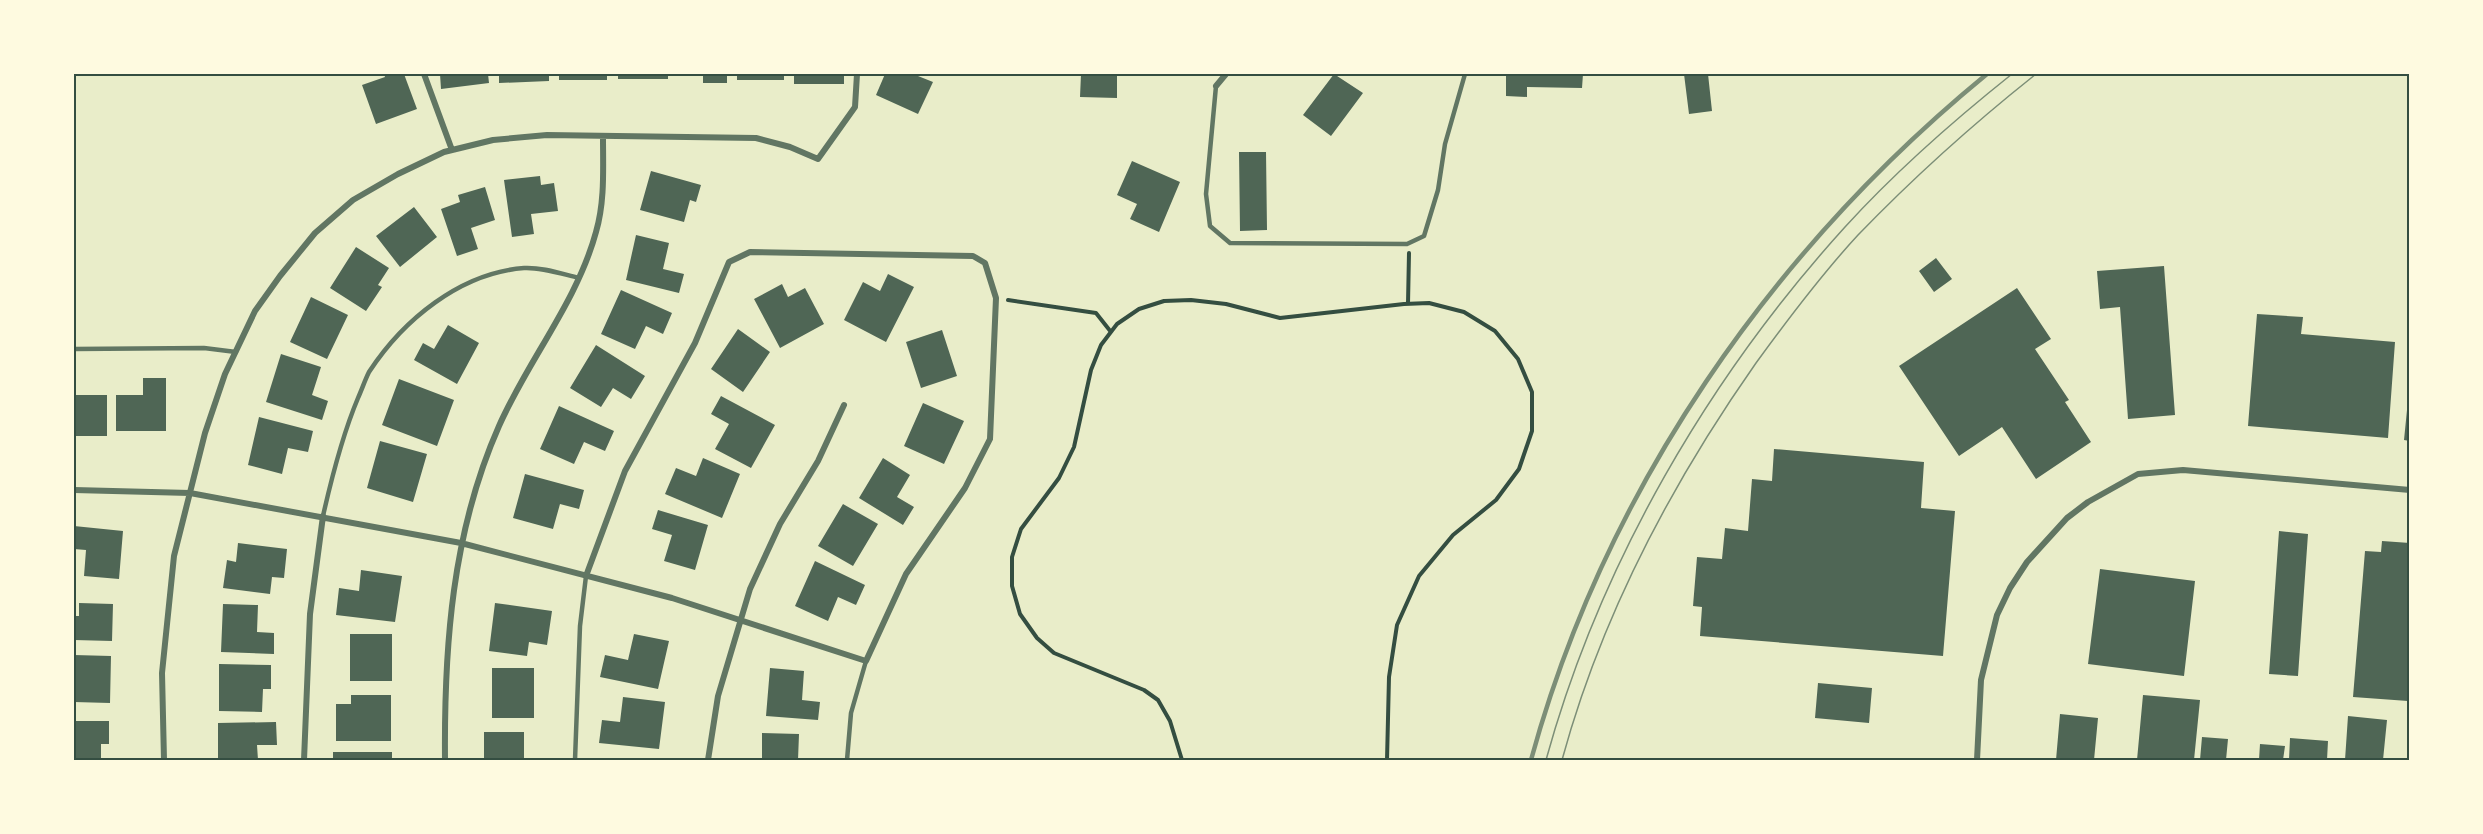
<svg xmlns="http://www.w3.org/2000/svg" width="2483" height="834" font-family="Quicksand,sans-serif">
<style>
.building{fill:#4f6655}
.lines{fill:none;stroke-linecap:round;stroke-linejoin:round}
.path{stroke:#344e41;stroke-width:4}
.service{stroke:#617663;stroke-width:4.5}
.minor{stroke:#617663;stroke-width:6}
.tram{stroke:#7c8e77;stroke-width:1.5}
.rail{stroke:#7c8e77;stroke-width:4.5}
.neatline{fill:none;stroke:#344e41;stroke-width:2}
</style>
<rect width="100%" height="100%" fill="#e9edc9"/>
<path class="building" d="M384,74H404L417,109L376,124L362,85L385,77Z
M440,74H488L489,83L441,89Z
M499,74H549V81L499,83Z
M559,74H607V80H559Z
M618,74H668V79H618Z
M703,74H727V83H703Z
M737,74H784V80H737Z
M794,74H844V84H794Z
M885,74H913L933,82L918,114L876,95Z
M1081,74H1117V98L1080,97Z
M1334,74L1363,93L1331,136L1303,115Z
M1506,74H1583L1582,88L1527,87V97L1506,96Z
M1684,74H1708L1712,111L1689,114Z
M1239,152H1266L1267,230L1240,231Z
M1132,161L1180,182L1159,232L1130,219L1137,204L1117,195Z
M651,171L701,185L696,202L690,200L684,222L640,210Z
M540,176L541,185L554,183L558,211L531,214L534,234L512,237L504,180Z
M485,187L495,220L471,228L478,249L457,256L441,209L460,202L458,195Z
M414,207L437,237L400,267L376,236Z
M636,235L669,243L663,269L684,274L679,293L626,280Z
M356,247L389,268L378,285L382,287L366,311L330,288Z
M1936,258L1952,279L1934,292L1919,271Z
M2164,266L2175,415L2128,419L2120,307L2100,309L2097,271Z
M888,274L914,287L886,342L844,320L863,282L880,291Z
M782,284L788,297L805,288L824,324L780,348L754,299Z
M2017,288L2051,339L2035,349L2069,400L2065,402L2091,442L2036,479L2002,427L1959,456L1899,366Z
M621,290L672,313L663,334L646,326L635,349L601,334Z
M311,297L348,315L327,359L290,342Z
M2257,314L2303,317L2301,334L2395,342L2388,438L2248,426Z
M448,325L479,343L457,384L414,360L423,343L434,349Z
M738,329L770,352L743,392L711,369Z
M942,330L957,376L921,388L906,342Z
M596,345L645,376L631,399L613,388L601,407L570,388Z
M281,354L321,367L312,395L328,401L322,420L266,402Z
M143,378H166V431H116V395H143Z
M399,379L454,400L437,446L382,425Z
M74,395H107V436H74Z
M721,396L775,425L751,468L715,449L729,424L711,414Z
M2408,400H2410V441L2404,440Z
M923,403L964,421L944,464L904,446Z
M559,406L614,431L605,451L584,442L574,464L540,449Z
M259,417L313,431L308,452L288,448L282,474L248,465Z
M380,441L427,454L413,502L367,488Z
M1774,449L1924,462L1921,508L1955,511L1943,656L1700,636L1702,607L1693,606L1697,557L1722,559L1725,528L1748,531L1752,479L1772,481Z
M703,458L740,474L722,518L665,494L676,468L696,476Z
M883,458L910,475L897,497L914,507L903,525L859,498Z
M525,474L584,490L579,509L560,504L553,529L513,518Z
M843,504L878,524L853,566L818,546Z
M658,510L708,525L695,570L664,561L672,535L652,529Z
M74,526L123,531L119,579L84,576L86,550L74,549Z
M2279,531L2308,534L2298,676L2269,674Z
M2382,541L2410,543L2408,701L2353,697L2365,551L2381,552Z
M238,543L287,549L284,578L272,577L270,594L223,588L227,560L236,562Z
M815,561L865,585L856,605L838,597L828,621L795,606Z
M2100,569L2195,581L2184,676L2088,664Z
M361,570L402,576L395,622L336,615L339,588L359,591Z
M79,603L113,604L112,641L74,640V616H79Z
M495,603L552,611L547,645L529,642L527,656L489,651Z
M223,604L258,605L257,632L274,633V654L221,652Z
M350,634H392V681H350Z
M634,634L669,641L658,689L600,677L605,655L628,660Z
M74,655L111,656L110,703L74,702Z
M219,664L271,665V689H263L262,712L219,711Z
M492,668H534V718H492Z
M770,668L804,671L802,700L820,702L818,720L766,716Z
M1818,683L1872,688L1869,723L1815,718Z
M351,695H391V741H336V704H351Z
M2143,695L2200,700L2194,760H2137Z
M623,697L665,702L659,749L599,743L602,720L620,722Z
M2060,714L2098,718L2094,760H2056Z
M2348,716L2387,720L2383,760H2345Z
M74,721H109V744H101V760H74Z
M276,722L277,745H257L258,760H218V723Z
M484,732H524V758H545V760H484Z
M762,733L799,734L798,760H762Z
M2202,737L2228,739L2226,760H2200Z
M2290,738L2328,741L2327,760H2289Z
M2260,744L2285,746L2283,760H2259Z
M333,752H392V760H333Z
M612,758H657V760H612Z"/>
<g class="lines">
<path class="path" d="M1008,300L1096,313L1111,332
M1408,304L1409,253
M1182,760L1170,721L1158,700L1144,690L1054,653L1037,638L1020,614L1012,586V557L1021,529L1059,478L1074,447L1091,370L1101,345L1117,324L1139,309L1164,301L1191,300L1226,304L1280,318L1404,304L1429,303L1464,312L1495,331L1518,359L1532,392V431L1519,469L1496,500L1453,535L1419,576L1397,625L1389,677L1387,760"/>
<path class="service" d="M1216,86L1206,194L1210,226L1230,243L1407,244L1424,236L1438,190L1445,144L1465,74
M74,349L204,348L236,352
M323,516C332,476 342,436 358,398C362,389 365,380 369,372C403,320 460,273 524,268C542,267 562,274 579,278
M575,760L580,626L586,576
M847,760L851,713L866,661"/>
<path class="minor" d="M424,74L452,150
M1216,86L1226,74
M74,490L190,493L461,543L672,598L866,661L906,574L965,488L990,439L996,298L985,263L973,256L750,252L729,262L695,343L625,471L586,576
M164,760L162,673L174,556L205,433L225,374L255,311L280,276L315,233L353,200L398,174L444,152L493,140L547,135L756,138L790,147L818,159L855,107L857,74
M304,760L310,614L323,516
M445,760C444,647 452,532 499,426C528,360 577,302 596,232C605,201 603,169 603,137
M708,760L718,696L750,589L780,524L818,461L844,405
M1977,760L1981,680L1997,615L2010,588L2027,562L2067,518L2088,502L2138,474L2183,470L2410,490"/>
<path class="tram" d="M1546,760C1600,564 1708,378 1845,227C1896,171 1953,121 2012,74
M1562,760C1601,617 1671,484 1756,363C1788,319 1821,275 1858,235C1914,177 1973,124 2036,74"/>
<path class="rail" d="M1531,760C1605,490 1771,251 1987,74"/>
</g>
<rect width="2483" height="834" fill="none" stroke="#fefae0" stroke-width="150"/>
<rect x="75" y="75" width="2333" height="684" class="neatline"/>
</svg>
